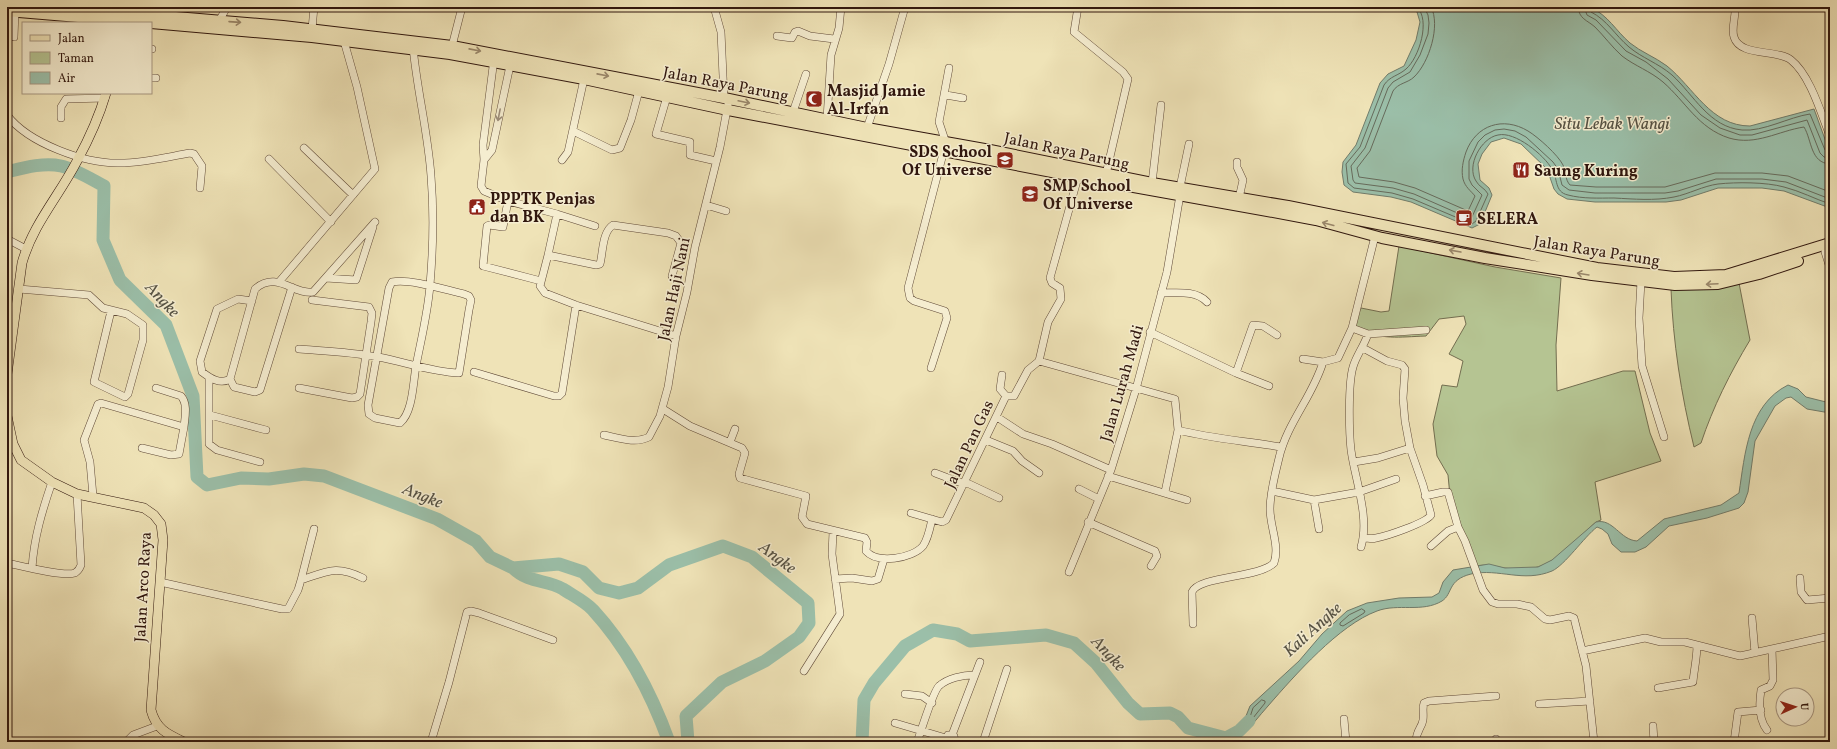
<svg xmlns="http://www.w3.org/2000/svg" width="1837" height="749" font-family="Vollkorn,serif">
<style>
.green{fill:#b5c492;stroke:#736e50}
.water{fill:#9bbfa9;stroke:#717c6b}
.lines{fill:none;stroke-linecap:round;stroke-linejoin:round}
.shore{stroke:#666b5c;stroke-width:1}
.river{stroke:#9bbfa9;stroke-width:13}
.minor-casing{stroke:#604a38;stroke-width:8}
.major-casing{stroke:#31170e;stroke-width:10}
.highway-casing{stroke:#31170e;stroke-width:12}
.minor{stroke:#f5edd0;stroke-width:7}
.major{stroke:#efe3b7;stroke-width:9}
.highway{stroke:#efe3b7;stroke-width:10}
.oneway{stroke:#9a876b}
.oneway2{stroke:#9d8d79}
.labels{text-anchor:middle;stroke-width:3;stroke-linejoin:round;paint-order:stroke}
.street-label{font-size:16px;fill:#31170e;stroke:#f5edd0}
.poi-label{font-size:16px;font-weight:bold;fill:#31170e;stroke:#f5edd0;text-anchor:start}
.water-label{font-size:17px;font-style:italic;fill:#565244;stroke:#f5edd0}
</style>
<rect width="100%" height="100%" fill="#efe3b7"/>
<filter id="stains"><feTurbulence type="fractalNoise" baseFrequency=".005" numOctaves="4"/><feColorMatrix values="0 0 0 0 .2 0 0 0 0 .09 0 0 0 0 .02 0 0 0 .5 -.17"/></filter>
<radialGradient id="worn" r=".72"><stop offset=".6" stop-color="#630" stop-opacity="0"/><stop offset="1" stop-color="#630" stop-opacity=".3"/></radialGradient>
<path class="green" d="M1399,246L1495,267L1561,278L1556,345L1557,391L1623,371H1635L1650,433L1661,461L1595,482L1601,520L1596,522C1576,539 1552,571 1522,569C1516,568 1509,569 1504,568C1493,566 1487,564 1476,566L1450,496L1448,475L1437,456L1433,424L1442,385L1457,387L1463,361L1449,354L1466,324L1464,316L1439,319L1426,336C1398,337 1383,340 1356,329L1357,315L1361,308L1381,312L1389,311Z
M1739,283L1750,340C1730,373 1713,407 1701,443L1694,447C1681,394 1673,342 1671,289Z"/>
<path class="water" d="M1411,7H1590C1609,16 1615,30 1630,43C1641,52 1655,57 1667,66C1694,88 1711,126 1750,126L1814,109L1830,153V208L1784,191L1762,188H1718L1681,200L1666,202H1595L1567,199L1558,194L1554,189L1547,169L1521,144L1504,138L1491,142L1482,154L1478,164L1480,180L1489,188L1492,195L1480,224L1472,228L1411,202L1391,197L1353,192L1344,185L1342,172L1343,162L1356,145L1380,83L1388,74L1404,66L1416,40L1420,22L1417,12Z
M1788,385L1798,389L1806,397L1830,403V413L1807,409L1791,397L1786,398L1775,406L1755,441L1748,492L1744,503L1739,508L1707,518L1669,526L1646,547L1635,552H1621L1612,544L1608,534L1602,529L1597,527C1584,537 1565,565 1552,571C1523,583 1499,568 1471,574C1447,580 1453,594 1442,601C1422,613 1398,603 1377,611C1339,625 1295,675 1268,706C1259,716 1251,727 1240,737L1234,730L1244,721L1250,706L1299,661L1322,634L1347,611L1367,603L1399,598L1432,597L1439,593L1443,582L1453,570L1489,564L1505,568L1538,567L1552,560L1596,522C1613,518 1620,540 1637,541L1664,519L1721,505L1739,493C1745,454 1748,405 1788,385Z"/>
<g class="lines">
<path class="shore" d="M1417,7C1431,20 1419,58 1406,69C1398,76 1390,76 1384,85L1360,147L1346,164L1348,183L1354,188L1392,193L1413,199L1472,224L1476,221L1488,194C1485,188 1479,187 1476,181C1466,166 1481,138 1498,135C1515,131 1544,155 1552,169C1558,178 1554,192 1568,195C1583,199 1599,198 1614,198C1634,199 1654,201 1674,197C1689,194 1703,186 1718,184C1736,182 1766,182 1784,187C1800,191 1815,199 1830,204
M1424,7L1428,15L1429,23L1428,34L1420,55L1410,72L1393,82L1388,88L1365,148L1351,166L1353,180L1355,183L1393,188L1414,194L1471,219L1482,195L1472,185L1469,179V161L1478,142L1485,135L1495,130L1504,129L1515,131L1526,137L1553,162L1558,169L1562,185L1569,190L1595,193H1665L1678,191L1716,179H1762L1786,182L1830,199
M1431,7C1441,25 1429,63 1414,77C1408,83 1398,83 1393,91L1370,151L1357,168L1359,177L1394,182L1415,188L1468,211L1475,196C1471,191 1465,187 1463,179C1461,170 1463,161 1466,152C1476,125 1503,116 1528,131C1538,137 1558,155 1563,165C1566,171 1565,180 1570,185L1596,187H1665L1715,173H1762L1788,176L1830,192
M1578,7C1579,19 1587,20 1595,27C1604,36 1612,47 1622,56C1635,66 1650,71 1663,82C1686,102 1698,128 1729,138C1756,146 1778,131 1804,127C1812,140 1810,163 1830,164
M1584,7L1587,15L1596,20L1626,51L1646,62L1668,79L1701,115L1720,128L1740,135H1752L1807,120L1820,153L1824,157L1830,158
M1590,7L1591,12C1607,20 1615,35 1629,47C1642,58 1658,63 1672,75C1694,95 1709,127 1742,130C1763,132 1789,117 1810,114L1825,150L1830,153
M1362,609L1365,611L1364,613L1343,626L1340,625V623L1349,615Z
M1262,700L1265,701V703L1253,718L1251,719L1250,717L1253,708Z"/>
<path class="river" d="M7,172C23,168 44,162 61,166C75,169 91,179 104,186L103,240L120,280L166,325L193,396L197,477L207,485L241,478L269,479L304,474L324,476L437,519L476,541L490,557L513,568L559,564L583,572L599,588L619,593L638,588L669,565L723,546L752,557L808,603L809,623L799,637L765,661L722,682L686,716L688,742
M513,568C530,584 546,579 563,589C572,595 586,602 593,610C627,647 652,695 669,742
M862,742L864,700L874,683L905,646L933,630L957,634L970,641L1046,635L1074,643L1096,663L1128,703L1140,714L1170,713L1178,717L1188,728L1226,738L1239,731L1249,721"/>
<g class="minor-casing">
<path id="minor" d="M714,7L721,32L724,98
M1078,7L1074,32L1123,72L1128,79L1106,174
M1735,7C1736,17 1731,28 1734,37C1740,57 1777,49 1791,60C1810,75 1821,113 1830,136
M219,21L227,7
M312,29L314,7
M777,36L792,38L795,32L798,31L810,36L834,39
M14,37L15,11
M151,49H152
M451,50L462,7
M494,59L483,145L484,160L481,186L484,191L508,201L557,214L548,255L596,265L600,264C603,253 602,232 613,225L668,233L676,236L681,243L672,276
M151,78H156
M668,93L656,134L690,142V155L716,161
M946,95L963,98
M793,112L806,74
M7,115C28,143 85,164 120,163C143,163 167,157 190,153L194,154L202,166L200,188
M61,118V107L66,99L105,98
M827,119L831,55L839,28L841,7
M867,128L889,64L905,7
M573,131L612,150L620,148L631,120L640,87
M946,143L939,122L949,68
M304,148L353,195
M269,159L331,222
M484,160L492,150L511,61
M562,160L568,152L584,79
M1237,162V167L1243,180L1239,198
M1152,183L1161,105
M1180,187L1189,144
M508,201L503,227L489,225L487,226L483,266L541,281
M706,205L726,211
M557,214L595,226
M1375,236L1352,328L1368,334L1426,330
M7,239L26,249
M1825,252L1830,268
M548,255L540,286L545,293L576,305L676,336
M326,278L356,280L373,227
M1641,281L1639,318L1642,366L1664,437
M279,282L375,169L357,87L344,41
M292,287L260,390L255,392L234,387L230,379L255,289C277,270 293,295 313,292L375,222
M19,289L89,295L103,308L127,314L143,325V340L128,394L125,397L94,382L111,311
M1161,293C1177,293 1196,290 1207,302
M1150,332L1236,373L1269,386
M1363,348L1387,361L1402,365L1405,369L1403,398L1405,421L1410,448L1423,485L1431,515C1426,523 1387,536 1376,538C1372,539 1368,538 1364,538
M299,349C325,351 352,352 378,357C405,362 432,372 459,373L469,310L471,300L469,296L464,294C446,290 409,278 392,282L389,288L368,405L369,414L375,418L400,423C413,412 413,383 416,366C421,340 428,312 430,285C433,250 434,212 431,176C428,133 417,90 413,47
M1303,359L1323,362
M1039,361L1175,399L1178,430L1165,492
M931,368L947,318L945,311L914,301L910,298L908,288L944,150
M474,372L554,396H559L562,393L576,305
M1236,373L1253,325L1263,326L1277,335
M1002,375L1000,389L1006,396
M209,377V444L217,450L260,462
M230,379C220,385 210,378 202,372L200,361L217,309L238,299L252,301
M156,388L181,396C188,404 185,417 184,427
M299,388L352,398L357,397L360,394L371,322L372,313L369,307L312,300
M663,409L690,426L742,448L745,453L739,474L740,478L806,496L802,517L807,524L865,538L867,542L866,551C877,564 912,559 923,546C928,539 930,528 932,519
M210,415L266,430
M997,417L1023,434L1052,444L1111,470
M1178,430C1213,439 1247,441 1281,447
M604,435C619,438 635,444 649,437L660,416L668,387L676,336L687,292L695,247L720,147L729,99
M986,440L1013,451L1022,461L1039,473
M730,442L735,429
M1354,462L1378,458L1410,448
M935,473L964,484
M1108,476L1187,500
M965,482L999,498
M1079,489L1099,499
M1272,491L1314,500L1359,492L1396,479
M93,496L90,462L84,440L98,404L101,403L184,427L179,454L171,455L142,448
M1425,496L1443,492H1448L1458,527L1465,541L1483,590L1492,602L1498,604H1517L1531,607L1545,619L1550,620L1569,616L1574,618L1586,666L1594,742
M1314,500L1319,529
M911,513L942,522L946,520L1006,396H1014L1028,370L1039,361L1048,322L1061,299L1060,288L1052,283L1050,278L1078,177
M1088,522L1155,551L1157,556L1151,566
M1431,546L1448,531L1458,527
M1361,547C1370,517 1355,480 1351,450C1349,432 1348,384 1353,367C1356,356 1364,346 1368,334
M7,563C21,566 63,577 75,573C78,571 80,568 81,565L77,494
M32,568C34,538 42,511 52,482
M1069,572L1111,470L1136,389L1167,272L1180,195
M1800,578L1801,592L1807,600L1830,598
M835,579L852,578L872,581L878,579L884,559
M301,580L314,529
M160,582L282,609H288L298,590L301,580C328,571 337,565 363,578
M1752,618L1755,653
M1193,624L1192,592C1198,576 1259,578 1274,563C1280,546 1270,527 1270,509C1270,492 1275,475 1279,458C1287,423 1313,396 1323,362L1338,358L1352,328
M1582,651L1645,638L1661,642H1685L1740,656L1830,636
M804,671L840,614L832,554L833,532
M1658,688L1693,682C1694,670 1697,658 1697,645
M905,694L922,696L932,703
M1539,704L1590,701
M1344,719L1346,742
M895,723L946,738
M1653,726L1654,742
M1767,730C1759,720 1759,703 1761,690L1770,686L1773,680L1772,649
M948,735L954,736L955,742
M952,735L980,662
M1496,739V742
M126,742L133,735L157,726
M431,742L449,682L467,612L471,611L479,613L553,640
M917,742C921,732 933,691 939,686C948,678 963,675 974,675
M983,742L1007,669
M1416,742C1416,730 1422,728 1423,720C1424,713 1422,709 1424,703L1429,701L1496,696
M1734,742L1738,712L1761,710"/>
</g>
<g class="major-casing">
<path id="major" d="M7,374L22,263C33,224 59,196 77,161C89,139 99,117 106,93
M7,416L13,444L21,460L52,482L77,494L144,508L154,515L161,524L163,540L151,710C156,729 167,734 184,742"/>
</g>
<g class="highway-casing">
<path id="highway" d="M57,7L283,26L452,46L729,99L867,128L990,150L1152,183L1288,206L1597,268L1674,277L1726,275L1830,243
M7,11L150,23
M151,23L312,37L450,54L584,79L723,109L1078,177L1262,210L1316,220L1382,238L1485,258L1592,275L1675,285L1718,284L1759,274L1798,261"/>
</g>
<use href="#minor" class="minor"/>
<use href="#major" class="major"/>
<use href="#highway" class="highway"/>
</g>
<defs><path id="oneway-shaft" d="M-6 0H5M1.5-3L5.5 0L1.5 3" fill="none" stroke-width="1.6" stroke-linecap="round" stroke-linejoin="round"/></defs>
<g class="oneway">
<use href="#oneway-shaft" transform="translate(235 22) rotate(4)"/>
<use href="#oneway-shaft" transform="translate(475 50) rotate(11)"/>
<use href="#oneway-shaft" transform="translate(603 75) rotate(11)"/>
<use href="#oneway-shaft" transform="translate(744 102) rotate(12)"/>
<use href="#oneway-shaft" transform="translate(1328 224) rotate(-165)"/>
<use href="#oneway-shaft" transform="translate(1455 251) rotate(-170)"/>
<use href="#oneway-shaft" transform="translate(1583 274) rotate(-171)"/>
<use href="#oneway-shaft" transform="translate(1712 284) rotate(177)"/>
</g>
<use class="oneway2" href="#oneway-shaft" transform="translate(499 115) rotate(101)"/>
<defs>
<g id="mosque-square" transform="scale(0.9)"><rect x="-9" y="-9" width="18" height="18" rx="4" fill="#8f2418" stroke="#f5edd0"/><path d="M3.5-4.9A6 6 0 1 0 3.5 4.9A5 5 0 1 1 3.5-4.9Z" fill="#fff"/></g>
<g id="school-square" transform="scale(0.9)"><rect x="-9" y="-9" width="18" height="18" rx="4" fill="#8f2418" stroke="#f5edd0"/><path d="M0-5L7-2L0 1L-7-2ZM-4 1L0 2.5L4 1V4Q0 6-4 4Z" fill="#fff"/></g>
<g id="restaurant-square" transform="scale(0.9)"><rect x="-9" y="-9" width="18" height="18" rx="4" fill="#8f2418" stroke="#f5edd0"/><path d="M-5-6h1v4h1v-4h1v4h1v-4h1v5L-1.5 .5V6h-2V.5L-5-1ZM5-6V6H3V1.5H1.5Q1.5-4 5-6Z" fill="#fff"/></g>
<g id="civic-square" transform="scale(0.9)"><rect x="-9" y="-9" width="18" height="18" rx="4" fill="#8f2418" stroke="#f5edd0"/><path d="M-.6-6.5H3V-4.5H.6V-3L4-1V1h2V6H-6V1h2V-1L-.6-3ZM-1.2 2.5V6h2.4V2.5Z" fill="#fff"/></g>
<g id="cafe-square" transform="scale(0.9)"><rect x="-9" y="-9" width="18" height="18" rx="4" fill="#8f2418" stroke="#f5edd0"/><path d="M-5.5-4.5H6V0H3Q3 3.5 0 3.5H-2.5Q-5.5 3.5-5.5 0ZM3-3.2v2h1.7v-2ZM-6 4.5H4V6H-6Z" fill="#fff"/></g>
</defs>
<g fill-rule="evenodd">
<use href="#mosque-square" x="814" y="99"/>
<use href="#school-square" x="1005" y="160"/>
<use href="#restaurant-square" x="1521" y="170"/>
<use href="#school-square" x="1030" y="194"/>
<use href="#civic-square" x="477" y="207"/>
<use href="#cafe-square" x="1464" y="218"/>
</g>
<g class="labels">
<g class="street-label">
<text transform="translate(726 83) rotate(11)" y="6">Jalan Raya Parung</text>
<text transform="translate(1067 150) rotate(12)" y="6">Jalan Raya Parung</text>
<text transform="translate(1597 250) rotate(9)" y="6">Jalan Raya Parung</text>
<text transform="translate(673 289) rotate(-78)" y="6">Jalan Haji Nani</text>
<text transform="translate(1121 383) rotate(-74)" y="6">Jalan Lurah Madi</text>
<text transform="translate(968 444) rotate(-65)" y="6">Jalan Pan Gas</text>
<text transform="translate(142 587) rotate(-87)" y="6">Jalan Arco Raya</text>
</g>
<g class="poi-label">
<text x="827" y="96">Masjid Jamie<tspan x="827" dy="18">Al-Irfan</tspan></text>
<text x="992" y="157" text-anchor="end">SDS School<tspan x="992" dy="18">Of Universe</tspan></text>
<text x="1534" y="176">Saung Kuring</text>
<text x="1043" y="191">SMP School<tspan x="1043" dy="18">Of Universe</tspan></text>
<text x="490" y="204">PPPTK Penjas<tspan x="490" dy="18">dan BK</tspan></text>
<text x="1477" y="224">SELERA</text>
</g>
<g class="water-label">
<text x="1612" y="129">Situ Lebak Wangi</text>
<text transform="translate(163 299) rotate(47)" y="6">Angke</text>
<text transform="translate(423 495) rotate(22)" y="6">Angke</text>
<text transform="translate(778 557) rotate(37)" y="6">Angke</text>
<text transform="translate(1312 629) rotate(-42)" y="6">Kali Angke</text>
<text transform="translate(1109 653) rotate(47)" y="6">Angke</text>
</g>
</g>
<rect width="1837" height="749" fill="none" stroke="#efe3b7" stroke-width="24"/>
<rect x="8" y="8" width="1821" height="733" fill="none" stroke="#31170e" stroke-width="2"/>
<rect x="12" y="12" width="1813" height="725" fill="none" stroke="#31170e"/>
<rect x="22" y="22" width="130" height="72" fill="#f5edd0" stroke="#a79782"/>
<rect x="30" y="35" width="20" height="6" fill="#efe3b7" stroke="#a79782"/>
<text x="58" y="42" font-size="12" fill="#31170e">Jalan</text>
<rect x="30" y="52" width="20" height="12" fill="#b5c492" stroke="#a79782"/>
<text x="58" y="62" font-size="12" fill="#31170e">Taman</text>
<rect x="30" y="72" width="20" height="12" fill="#9bbfa9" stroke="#a79782"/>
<text x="58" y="82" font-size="12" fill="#31170e">Air</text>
<g transform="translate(1795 707) rotate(87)"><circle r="19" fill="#f5edd0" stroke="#a79782"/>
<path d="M0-3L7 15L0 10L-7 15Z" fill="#8f2418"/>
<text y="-6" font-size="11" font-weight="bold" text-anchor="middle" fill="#31170e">U</text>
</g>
<rect width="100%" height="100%" filter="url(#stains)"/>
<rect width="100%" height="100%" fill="url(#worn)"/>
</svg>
